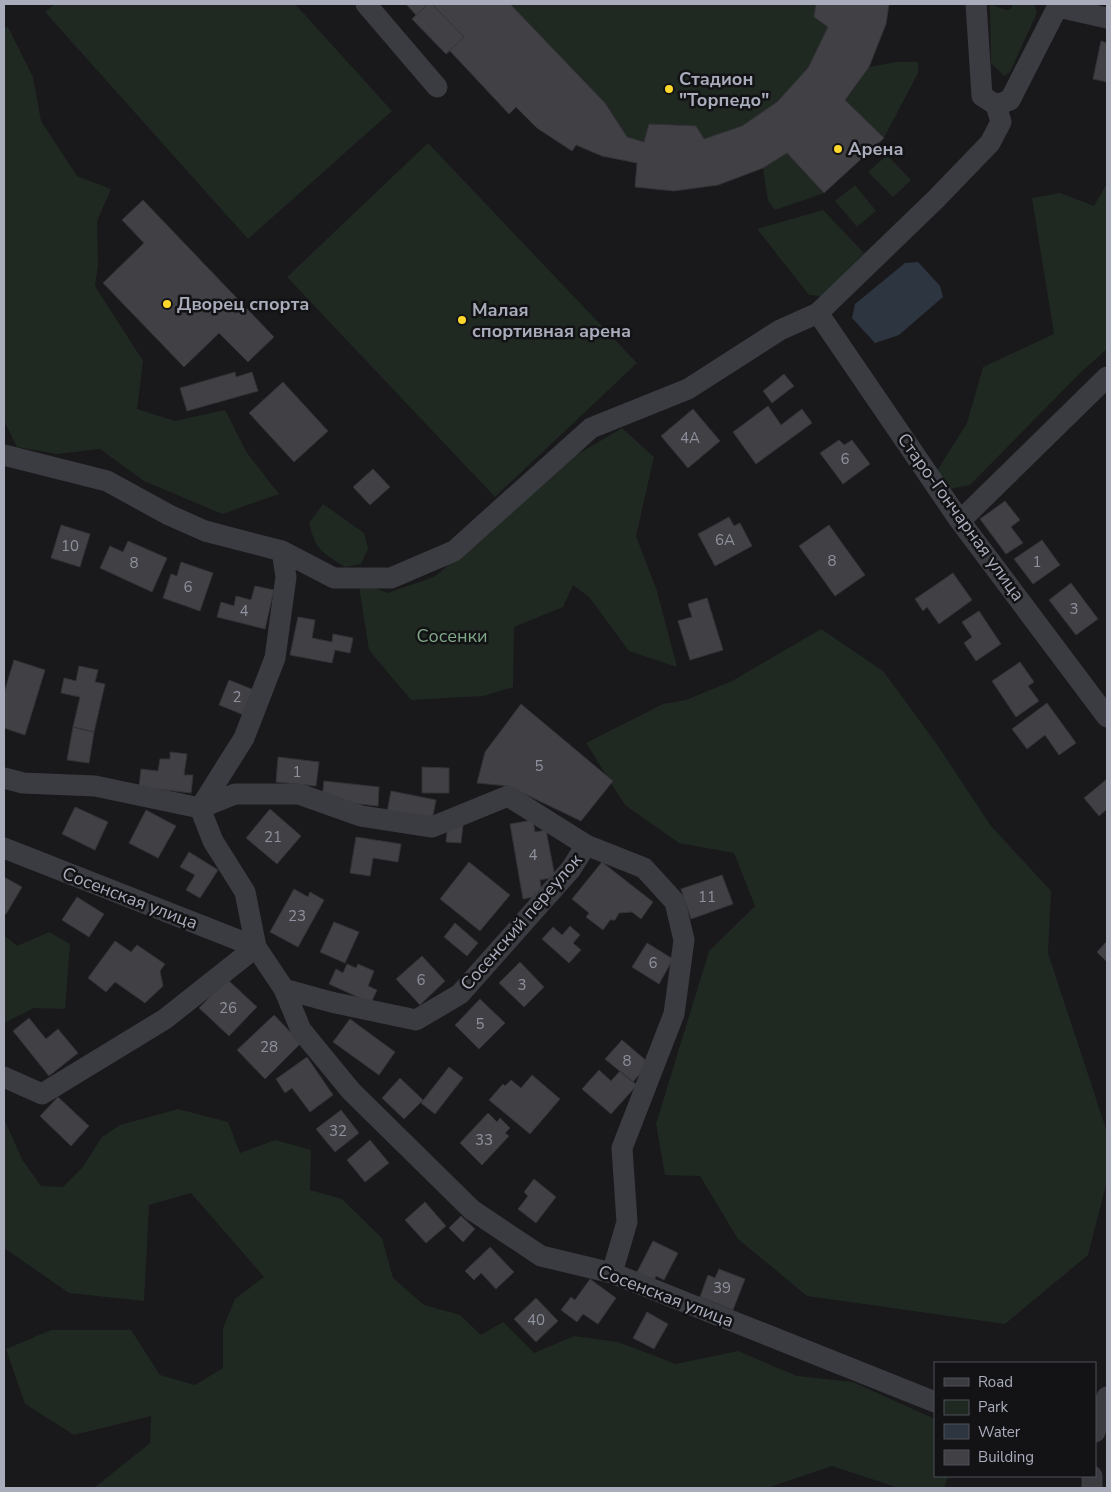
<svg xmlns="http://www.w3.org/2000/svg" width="1111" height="1492" font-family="'Nunito Sans',sans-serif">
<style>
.green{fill:#1f2922}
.water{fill:#2d3540}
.building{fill:#404045;stroke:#333237}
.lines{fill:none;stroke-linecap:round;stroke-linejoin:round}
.minor{stroke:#3b3b42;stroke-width:21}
.poi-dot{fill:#ffd82c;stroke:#131316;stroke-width:2}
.labels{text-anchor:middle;stroke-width:5;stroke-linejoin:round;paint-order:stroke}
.number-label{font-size:15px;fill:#8f919e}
.poi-label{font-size:18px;font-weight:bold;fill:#a9acbb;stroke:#131316;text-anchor:start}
.street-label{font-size:18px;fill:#a9acbb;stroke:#131316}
.park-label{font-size:18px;fill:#7fa888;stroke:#131316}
</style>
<rect width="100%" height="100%" fill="#19181b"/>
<path class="green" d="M55,4H295L392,111L248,239L45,12Z
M406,4H889L886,24L869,67L896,62H918V73L884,138L824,193L775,210L768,201L763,168L718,185L674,191L635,187L637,163L602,156L576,145L572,151L537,128L516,107L509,114L450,51L446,54L412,19L416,15Z
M990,4L1006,10L1011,9L1012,4H1034L1037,13L1010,72L1004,76L991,63Z
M8,27L33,77L41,121L77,176L111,189L97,221L98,265L95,286L143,361L137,409L175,421L225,410L247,453L279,494L222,514L144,481L100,449L57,454L17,447L4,421V28Z
M428,143L637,363L495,497L287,277Z
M887,155L911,180L893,197L868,172Z
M1107,183V349L1080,373L970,485L948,489L935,474L967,423L983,367L1054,334L1032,198L1060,193L1094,206Z
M855,185L876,211L857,227L835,201Z
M823,210L864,253L822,296L809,295L757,229Z
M622,428L654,457L636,536L657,591L677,667L629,651L589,597L573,585L563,607L514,627L513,687L483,696L411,700L369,650L358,580L387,593L434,577L488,533L553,469Z
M323,504L364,533L368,549L361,564L345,567C322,552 316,551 309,523Z
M821,629L883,671L936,743L991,826L1051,891L1048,953L1107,1132V1181L1088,1255L1005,1324L807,1296L738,1239L700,1176L665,1175L656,1124L709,951L755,906L734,853L679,843L625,805L586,743L663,704L686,700L732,681Z
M49,932L70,944L65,1009L34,1008L4,1023V935L17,946Z
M178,1109L228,1122L240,1153L275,1140L311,1150L310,1190L342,1199L382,1238L393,1278L424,1305L460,1315L481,1335L503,1322L534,1353L574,1336L618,1342L676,1364L738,1351L797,1376L853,1382L935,1419V1476H948L944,1488H899L832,1466L767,1488H94L150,1443L151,1416L74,1435L25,1404L6,1349L51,1330H131L160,1375L195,1385L223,1368V1328L235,1299L264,1277L191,1193L149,1205L144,1301L69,1293L4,1248V1119L23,1161L41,1186L63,1187L82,1168L102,1137L120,1125Z"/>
<path class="water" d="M918,262L940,286L943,297L899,335L875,343L852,318L855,304L905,263Z"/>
<path class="building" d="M406,4H510L605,103L627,137L644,142L649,124L696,126L704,139L742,126L777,102L808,68L828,27L814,17L816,4H889L886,24L869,67L845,100L884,138L824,193L787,153L763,168L718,185L674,191L635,187L637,163L602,156L576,145L572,151L537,128L516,107L509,114L450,51L446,54L412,19L416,15Z
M428,4H432L464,37L446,54L412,19Z
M1101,41L1107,43V82L1093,79Z
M143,200L274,337L248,362L219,333L184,367L103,283L144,243L122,220Z
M235,372L236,377L252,372L258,391L187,411L180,388Z
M784,374L794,386L772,403L763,391Z
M283,382L328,431L294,462L249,413Z
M768,406L781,425L802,409L812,423L756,464L733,432Z
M693,409L720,441L688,468L661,436Z
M839,440L844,445L852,440L870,464L843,484L820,453Z
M373,469L390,487L370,505L353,487Z
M1005,501L1020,520L1011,527L1023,543L1006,554L980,519Z
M729,517L734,526L740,523L752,546L715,566L698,534Z
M61,525L90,534L80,567L51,558Z
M829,525L865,575L835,596L799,546Z
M1042,540L1060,565L1033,584L1014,559Z
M128,541L167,558L152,592L100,568L110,546L123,552Z
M181,562L213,573L200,611L163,598L171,574L177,576Z
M953,573L972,600L939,624L927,607L923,611L915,599Z
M1071,583L1098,619L1076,635L1049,600Z
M255,586L274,590L265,629L217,617L221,602L234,606L236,596L251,600Z
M707,598L723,650L690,660L678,621L692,617L688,604Z
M979,611L1001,644L976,661L964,643L972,637L962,622Z
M298,617L315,620L312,638L332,642L333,634L353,638L350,653L335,650L332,663L290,655Z
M14,660L45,670L25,735L4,728V693Z
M1020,662L1034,682L1028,686L1039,701L1016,717L992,681Z
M79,666L98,670L95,682L105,684L94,732L73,727L80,697L61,693L64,678L76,681Z
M229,680L254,690L244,715L219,705Z
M1047,703L1076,743L1059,755L1045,735L1027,749L1012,729Z
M521,704L613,781L581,821L508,786L477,783L485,752Z
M73,727L94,732L89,763L67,760Z
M170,752L187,754L184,775H193L191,793L139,787L141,769L158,771L160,759H170Z
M278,757L319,762L316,786L276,782Z
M422,767L449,768V793H422Z
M1107,779V809L1099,816L1084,798Z
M324,781L379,787L378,806L322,800Z
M391,791L436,800L432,820L387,812Z
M75,807L108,822L95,850L62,834Z
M270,809L301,836L277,864L246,838Z
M146,810L176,826L158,858L129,843Z
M533,820L535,832L546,830L555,877L540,880L542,895L523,899L510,824Z
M448,823L463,825L461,843L446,842Z
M356,837L401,844L398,862L373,858L370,876L350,873Z
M189,852L218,870L200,898L186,890L195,875L180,867Z
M469,862L510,895L480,931L440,899Z
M602,862L653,902L641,919L632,912L619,913L615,920H610L603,930L586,917L589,913L572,899Z
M722,875L733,904L691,919L681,889Z
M4,877L22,887L6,914L4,913Z
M294,889L308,897L310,892L324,900L298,947L270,932Z
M77,897L104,914L89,937L62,920Z
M334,922L359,932L345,963L320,952Z
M455,923L478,943L467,956L444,937Z
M570,926L580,935L573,943L581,950L569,963L542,939L553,927L562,935Z
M115,941L131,952L137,945L165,964L160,971L163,986L145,1003L115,982L106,992L88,978Z
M1107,941V962L1097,952Z
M647,943L673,959L659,984L632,967Z
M422,956L445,981L420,1005L396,979Z
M520,962L544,987L524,1007L499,983Z
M347,964L356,968L358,964L374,971L368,986L377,990L371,1003L329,984L336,969L343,973Z
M227,979L257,1007L229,1036L199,1008Z
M480,999L505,1023L479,1049L455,1025Z
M274,1015L301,1043L265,1079L237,1050Z
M29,1018L46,1039L58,1029L78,1053L49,1076L13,1031Z
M350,1019L395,1052L379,1075L333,1042Z
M622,1040L649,1063L633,1082L605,1059Z
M307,1057L333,1095L310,1112L292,1088L285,1093L276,1079Z
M449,1067L463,1078L435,1114L421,1103Z
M599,1070L611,1081L620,1071L637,1085L611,1114L582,1089Z
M532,1075L560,1099L530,1134L489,1100L503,1084L505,1086L511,1080L521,1088Z
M400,1078L423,1100L404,1119L382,1098Z
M58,1097L89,1126L71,1146L40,1116Z
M341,1110L359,1133L335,1152L316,1129Z
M488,1113L497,1122L500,1118L510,1128L505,1133L509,1136L482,1165L460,1143Z
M370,1140L389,1163L365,1182L347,1160Z
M534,1179L556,1197L536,1223L518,1209L528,1196L524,1192Z
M425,1202L446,1226L426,1243L405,1220Z
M461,1216L475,1229L463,1242L449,1228Z
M653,1241L678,1253L664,1280L656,1276L653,1283L636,1274Z
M490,1247L514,1272L496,1289L481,1273L474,1280L465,1271Z
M719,1269L745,1279L733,1310L700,1297L708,1275L715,1278Z
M590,1279L616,1298L598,1324L583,1314L577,1322L561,1310L571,1297L575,1300Z
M536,1298L558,1321L536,1342L514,1319Z
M647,1312L668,1324L654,1349L633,1338Z"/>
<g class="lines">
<path class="minor" d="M366,4L437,87
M1058,7L1107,18
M996,105L1010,100L1059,4
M818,313L960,521L1107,717
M4,455L107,481L169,515L205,531L282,551L286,577L275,658L244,738L200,808
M960,521L1107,377
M282,551L334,578H391L454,551L591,428L688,389L780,330L818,313L936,199L990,143L1001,122L996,105L982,96L976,4
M4,778L23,783L95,786L200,808
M200,808L213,841L245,892L256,947L284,989L301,1030L351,1091L472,1210L541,1256L612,1273L935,1402
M200,808L235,794H299L361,816L432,827L508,796L586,845L644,868L675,902L684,940L674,1014L622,1148L627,1222L612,1273
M4,848L256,947L165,1019L42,1094L4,1077
M284,989L331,1002L416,1020L460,994L571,869L586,845
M1095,1432L1107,1397
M1092,1488V1476"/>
</g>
<g class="poi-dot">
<circle cx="669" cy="89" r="5"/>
<circle cx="838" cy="149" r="5"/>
<circle cx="167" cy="304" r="5"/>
<circle cx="462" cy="320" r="5"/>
</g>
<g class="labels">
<g class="number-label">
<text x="690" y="443">4А</text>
<text x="845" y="464">6</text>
<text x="725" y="545">6А</text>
<text x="70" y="551">10</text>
<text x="832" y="566">8</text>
<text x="1037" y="567">1</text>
<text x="134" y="568">8</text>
<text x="188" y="592">6</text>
<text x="1074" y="614">3</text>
<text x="244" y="616">4</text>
<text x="237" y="702">2</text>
<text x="539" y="771">5</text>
<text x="297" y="777">1</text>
<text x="273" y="842">21</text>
<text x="533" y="860">4</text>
<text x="707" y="902">11</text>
<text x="297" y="921">23</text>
<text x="653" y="968">6</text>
<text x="421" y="985">6</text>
<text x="522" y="990">3</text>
<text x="228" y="1013">26</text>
<text x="480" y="1029">5</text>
<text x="269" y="1052">28</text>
<text x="627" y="1066">8</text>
<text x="338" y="1136">32</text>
<text x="484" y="1145">33</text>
<text x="722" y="1293">39</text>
<text x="536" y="1325">40</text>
</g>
<g class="poi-label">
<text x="679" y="85">Стадион<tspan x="679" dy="21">"Торпедо"</tspan></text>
<text x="848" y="155">Арена</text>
<text x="177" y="310">Дворец спорта</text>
<text x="472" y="316">Малая<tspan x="472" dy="21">спортивная арена</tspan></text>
</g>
<g class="street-label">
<text transform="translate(961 517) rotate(54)" y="6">Старо-Гончарная улица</text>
<text transform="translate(130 898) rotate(21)" y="6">Сосенская улица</text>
<text transform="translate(521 922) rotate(-49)" y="6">Сосенский переулок</text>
<text transform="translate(666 1296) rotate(21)" y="6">Сосенская улица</text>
</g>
<g class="park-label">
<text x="452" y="642">Сосенки</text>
</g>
</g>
<rect width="1111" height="1492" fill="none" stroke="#a9acbb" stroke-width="10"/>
<rect x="934" y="1362" width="162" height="115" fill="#131316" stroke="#4f5058"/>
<rect x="944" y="1378" width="25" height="8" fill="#3b3b42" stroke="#4f5058"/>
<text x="978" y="1387" font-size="15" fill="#a9acbb">Road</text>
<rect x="944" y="1400" width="25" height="15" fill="#1f2922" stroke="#4f5058"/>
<text x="978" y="1412" font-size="15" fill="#a9acbb">Park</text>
<rect x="944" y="1424" width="25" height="15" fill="#2d3540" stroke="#4f5058"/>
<text x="978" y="1437" font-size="15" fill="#a9acbb">Water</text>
<rect x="944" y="1450" width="25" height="15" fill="#404045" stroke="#4f5058"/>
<text x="978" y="1462" font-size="15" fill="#a9acbb">Building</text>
</svg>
